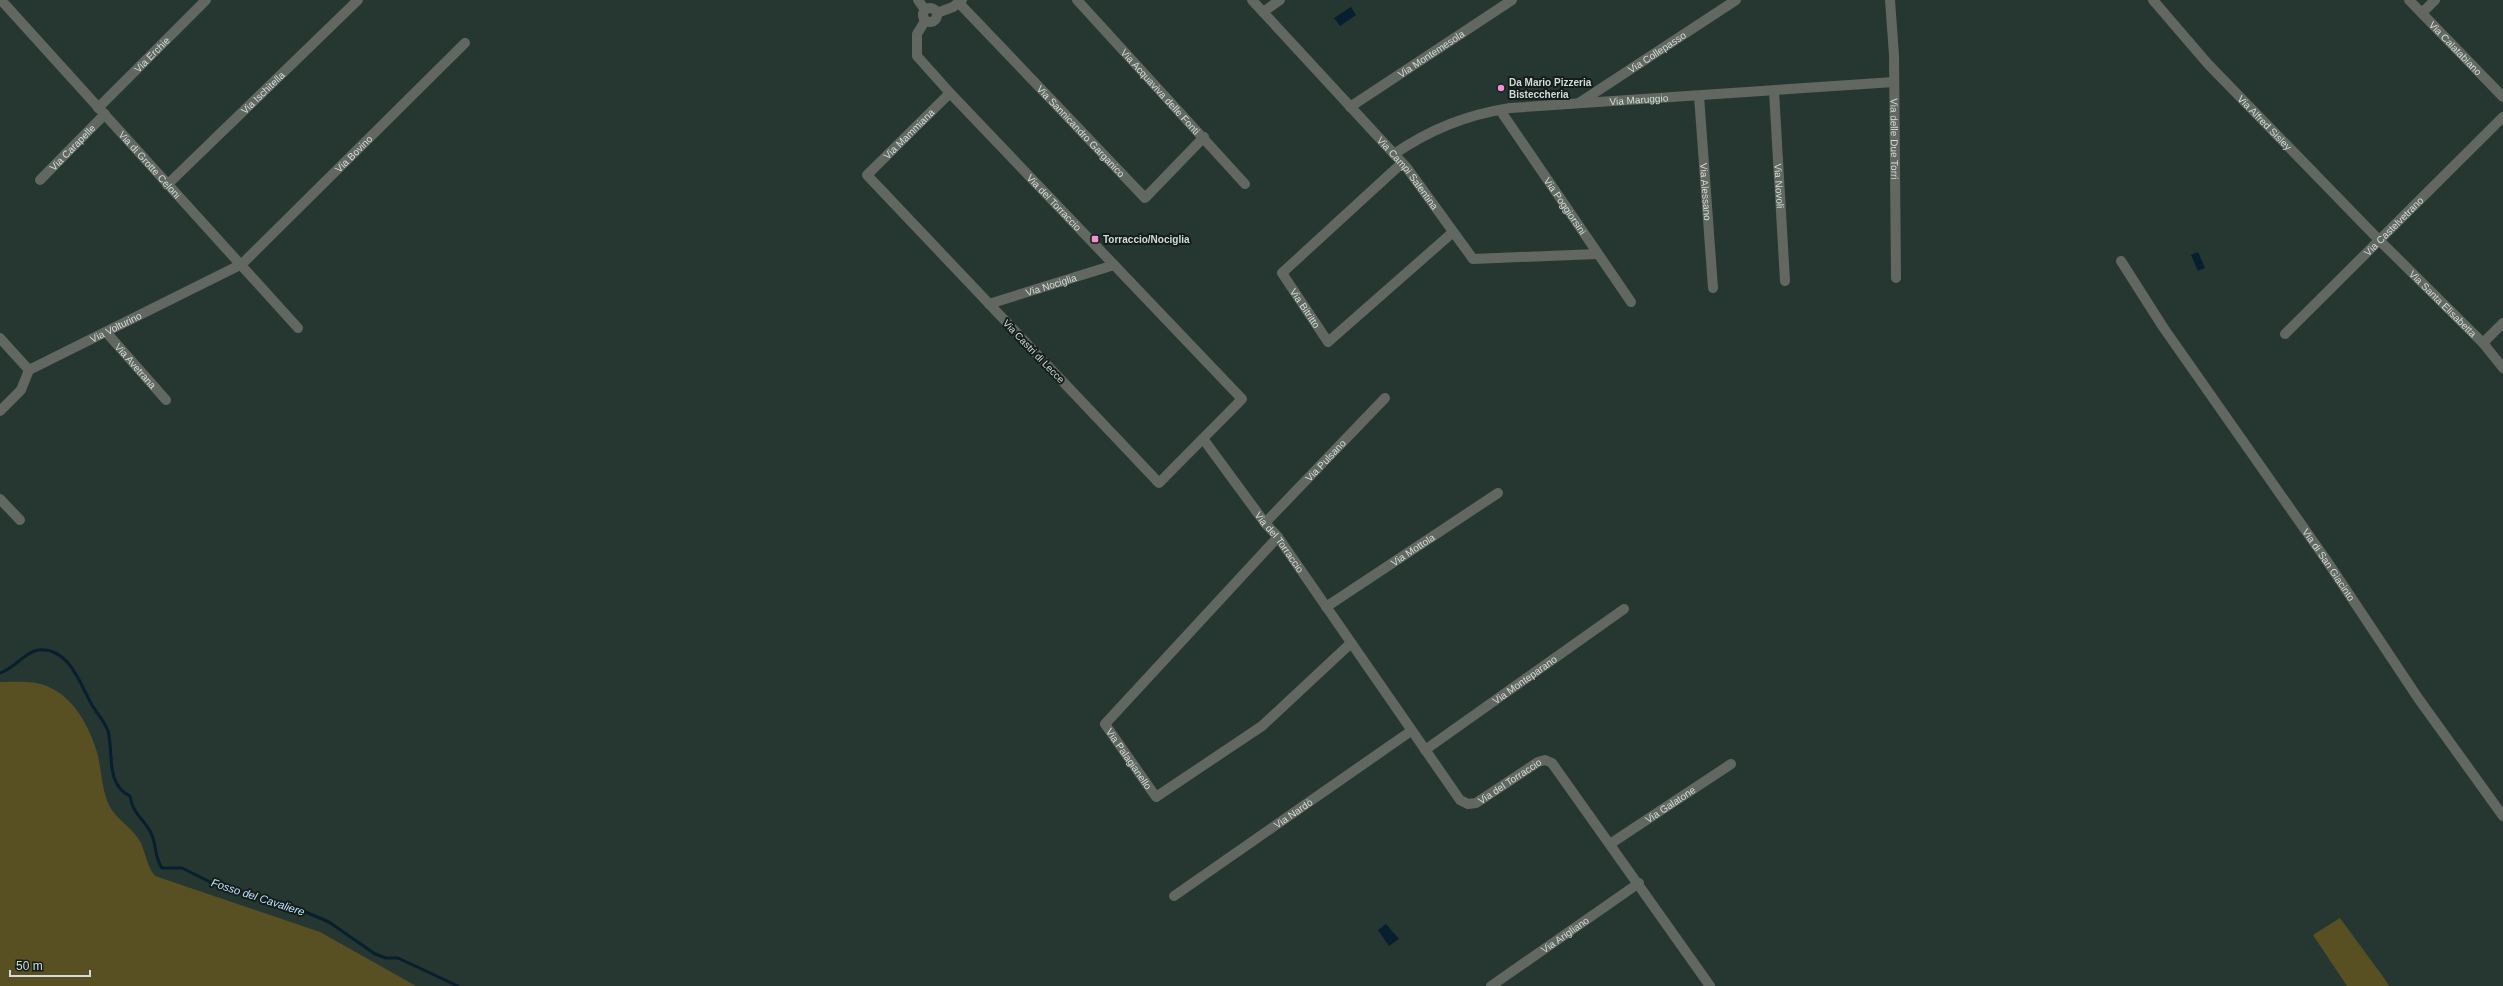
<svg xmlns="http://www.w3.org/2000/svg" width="2503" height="986" font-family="Helvetica,sans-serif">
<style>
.green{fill:#585023}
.water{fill:#071f2e}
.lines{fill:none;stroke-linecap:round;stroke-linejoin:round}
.stream{stroke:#071f2e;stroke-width:3}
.minor{stroke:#636761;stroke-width:10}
.poi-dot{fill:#f690d0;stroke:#151d1a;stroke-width:1.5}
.labels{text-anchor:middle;stroke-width:4;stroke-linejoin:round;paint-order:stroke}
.street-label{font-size:10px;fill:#d2ddd8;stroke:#151d1a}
.poi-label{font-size:10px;font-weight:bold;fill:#d2ddd8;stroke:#151d1a;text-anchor:start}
.water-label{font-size:11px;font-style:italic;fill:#bde3fc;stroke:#151d1a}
</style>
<rect width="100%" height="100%" fill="#263731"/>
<path class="green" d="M0,682C16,682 36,680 51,688C76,700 91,730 98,756C101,770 102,785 106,798C112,818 132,826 141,843C146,855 147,866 155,876L320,932L416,986H0Z
M2340,918L2384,978L2389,986H2347L2313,935Z"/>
<path class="water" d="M1351,7L1356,15L1340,26L1334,18Z
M2198,252L2205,268L2198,271L2191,255Z
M1386,924L1399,939L1389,946L1378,930Z"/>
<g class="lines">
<path class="stream" d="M0,673C17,667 23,653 38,650C69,646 81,686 92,705C97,713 105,722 108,731C114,754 105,784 130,796C132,813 144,819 151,833C157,845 154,857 162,868H182L210,882L294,907L329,922L375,954L386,958H398L458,986"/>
<g class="minor">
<path id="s1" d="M1,0L298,328"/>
<path d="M918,0L925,10"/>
<path id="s2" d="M1077,0L1245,184"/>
<path id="s3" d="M1252,0L1407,168L1473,259L1597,254"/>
<path id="s4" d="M1890,0L1894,55L1896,278"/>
<path id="s5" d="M2153,0L2208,64L2380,241L2483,343L2503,368"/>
<path id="s6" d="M2409,0L2503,97"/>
<path id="s7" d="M959,3L1145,198L1204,137"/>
<circle cx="930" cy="15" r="7"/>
<path d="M1263,12L1280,0"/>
<path d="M937,13L953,7L962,0"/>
<path d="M2422,13L2435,0"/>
<path id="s8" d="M925,21L917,34V56L950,93L1242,399L1159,483L867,175L950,93"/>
<path id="s9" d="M1774,91L1785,281"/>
<path id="s10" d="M1699,96L1713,288"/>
<path id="s11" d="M1579,103L1736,0"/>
<path id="s12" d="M1350,107L1512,0"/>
<path id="s13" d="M98,108L206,0"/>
<path id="s14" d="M1500,110L1631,302"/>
<path id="s15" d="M1394,154C1431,129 1466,115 1510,108L1894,82"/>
<path id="s16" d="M1402,163L1282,273L1328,342L1452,233"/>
<path id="s17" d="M40,180L105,114"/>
<path id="s18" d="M167,185L358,0"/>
<path id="s19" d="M2121,261L2163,327L2327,561L2418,698L2503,816"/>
<path id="s20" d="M989,304L1114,265"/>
<path id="s21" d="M106,332L166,400"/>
<path id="s22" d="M2285,334L2503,117"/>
<path id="s23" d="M0,338L29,370L242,264L465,43"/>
<path d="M2483,343L2503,323"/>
<path d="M0,411L21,390L29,370"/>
<path id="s24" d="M1204,440L1265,523L1278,537L1460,800L1468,804L1476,803L1538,762L1545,760L1552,763L1710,986"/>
<path d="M0,499L20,520"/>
<path id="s25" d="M1265,523L1385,398"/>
<path id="s26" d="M1278,537L1105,724L1156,797L1262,726L1351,643"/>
<path id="s27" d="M1326,607L1498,493"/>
<path id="s28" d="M1425,750L1624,609"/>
<path id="s29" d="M1610,844L1731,764"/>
<path id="s30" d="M1174,896L1411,731"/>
<path id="s31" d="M1491,986L1639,883"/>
</g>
</g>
<g class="poi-dot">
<circle cx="1501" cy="88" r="4"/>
<rect x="1091" y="235" width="8" height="8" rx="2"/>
</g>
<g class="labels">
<g class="street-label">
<text dy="4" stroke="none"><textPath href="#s6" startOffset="67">Via Calatabiano</textPath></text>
<text dy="4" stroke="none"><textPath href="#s11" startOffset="93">Via Collepasso</textPath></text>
<text dy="4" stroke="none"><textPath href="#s13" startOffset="76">Via Erchie</textPath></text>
<text dy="4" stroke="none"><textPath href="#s12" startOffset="97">Via Montemesola</textPath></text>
<text dy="4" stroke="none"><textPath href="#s2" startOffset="124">Via Acquaviva delle Fonti</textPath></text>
<text dy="4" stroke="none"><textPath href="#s18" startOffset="133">Via Ischitella</textPath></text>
<text dy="4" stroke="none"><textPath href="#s15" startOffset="255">Via Maruggio</textPath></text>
<text dy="4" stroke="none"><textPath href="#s5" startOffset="166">Via Alfred Sisley</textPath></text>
<text dy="4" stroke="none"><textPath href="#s7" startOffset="177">Via Sannicandro Garganico</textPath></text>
<text dy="4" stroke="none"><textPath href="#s8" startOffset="1111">Via Mammiana</textPath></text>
<text dy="4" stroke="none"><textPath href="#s4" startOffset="139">Via delle Due Torri</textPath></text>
<text dy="4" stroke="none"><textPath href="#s17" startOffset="46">Via Carapelle</textPath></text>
<text dy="4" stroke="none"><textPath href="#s23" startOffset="438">Via Bovino</textPath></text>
<text dy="4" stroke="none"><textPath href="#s1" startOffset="222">Via di Grotte Celoni</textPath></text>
<text dy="4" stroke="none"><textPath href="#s3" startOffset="233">Via Campi Salentina</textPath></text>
<text dy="4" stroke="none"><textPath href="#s9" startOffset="95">Via Novoli</textPath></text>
<text dy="4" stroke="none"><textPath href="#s10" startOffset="96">Via Alessano</textPath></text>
<text dy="4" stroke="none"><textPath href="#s8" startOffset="238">Via del Torraccio</textPath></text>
<text dy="4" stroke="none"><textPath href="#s14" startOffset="116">Via Poggiorsini</textPath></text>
<text dy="4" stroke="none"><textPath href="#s22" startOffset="153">Via Castelvetrano</textPath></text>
<text dy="4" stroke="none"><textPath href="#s20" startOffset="65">Via Nociglia</textPath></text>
<text dy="4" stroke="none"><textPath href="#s5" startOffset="420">Via Santa Elisabetta</textPath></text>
<text dy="4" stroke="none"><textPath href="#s16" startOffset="205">Via Bitritto</textPath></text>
<text dy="4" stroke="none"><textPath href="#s23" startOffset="140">Via Volturino</textPath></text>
<text transform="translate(1034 351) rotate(46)" y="4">Via Castri di Lecce</text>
<text dy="4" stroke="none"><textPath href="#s21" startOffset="45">Via Avetrana</textPath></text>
<text dy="4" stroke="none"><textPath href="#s25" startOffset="87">Via Pulsano</textPath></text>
<text dy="4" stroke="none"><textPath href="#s24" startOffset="127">Via del Torraccio</textPath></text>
<text dy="4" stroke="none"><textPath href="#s27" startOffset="104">Via Mottola</textPath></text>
<text dy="4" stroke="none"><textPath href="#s19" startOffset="368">Via di San Giacinto</textPath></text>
<text dy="4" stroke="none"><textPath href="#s28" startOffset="122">Via Monteparano</textPath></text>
<text dy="4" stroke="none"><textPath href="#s26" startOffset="297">Via Palagianello</textPath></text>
<text dy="4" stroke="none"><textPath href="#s24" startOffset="499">Via del Torraccio</textPath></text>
<text dy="4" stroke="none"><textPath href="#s29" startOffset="72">Via Galatone</textPath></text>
<text dy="4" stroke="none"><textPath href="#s30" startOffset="145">Via Nardò</textPath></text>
<text dy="4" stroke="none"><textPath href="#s31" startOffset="90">Via Arigliano</textPath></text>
</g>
<g class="poi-label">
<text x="1509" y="86">Da Mario Pizzeria<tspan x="1509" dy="12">Bisteccheria</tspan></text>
<text x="1103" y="243">Torraccio/Nociglia</text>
</g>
<g class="water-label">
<text transform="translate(258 897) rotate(18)" y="4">Fosso del Cavaliere</text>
</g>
</g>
<path d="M10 970v6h80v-6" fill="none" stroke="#d2ddd8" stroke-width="2"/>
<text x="16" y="970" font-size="12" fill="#d2ddd8" stroke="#151d1a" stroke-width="3" paint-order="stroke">50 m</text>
</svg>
